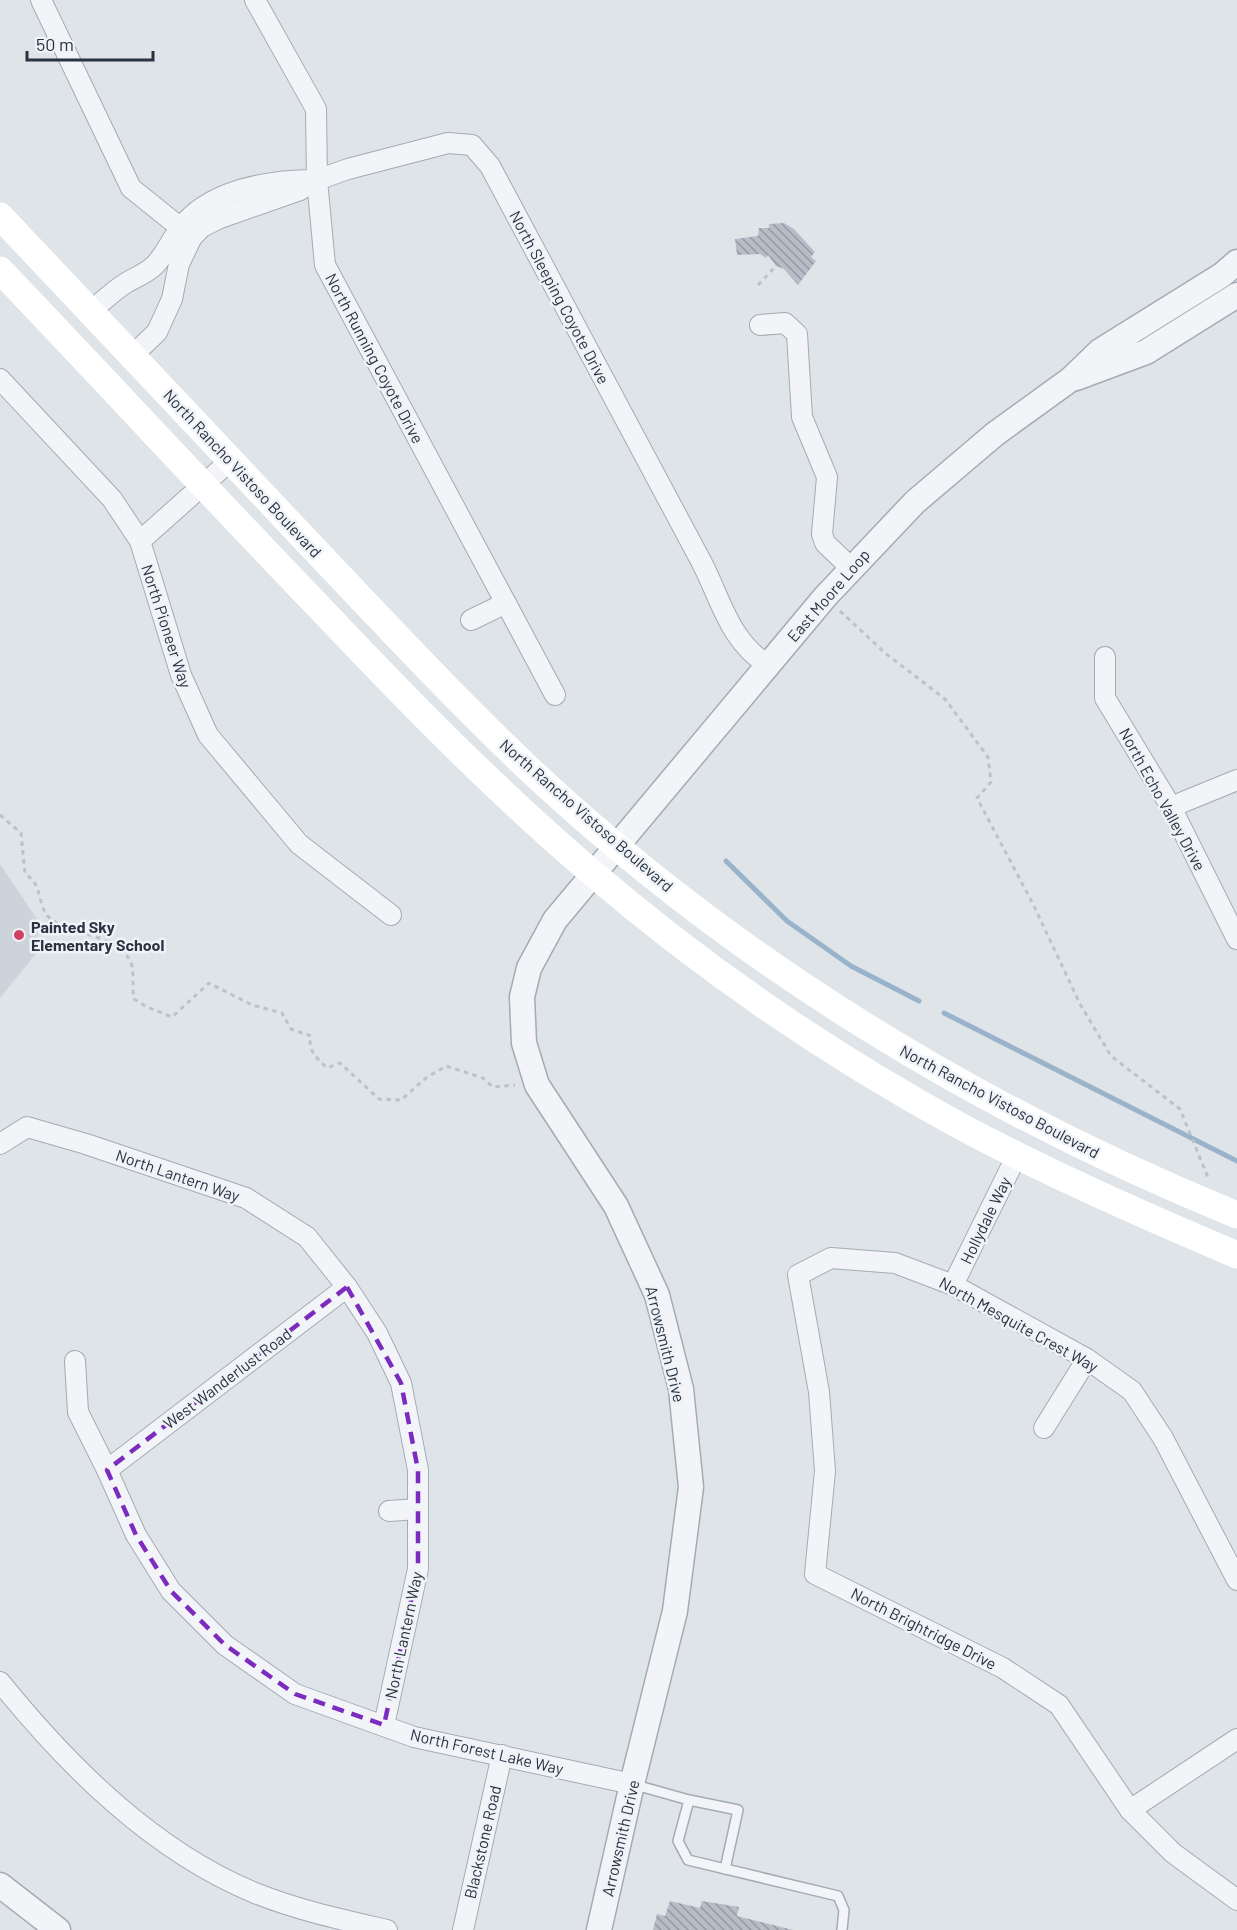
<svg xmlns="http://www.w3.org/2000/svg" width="1237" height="1930" font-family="Barlow,sans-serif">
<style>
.built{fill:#cdd3db}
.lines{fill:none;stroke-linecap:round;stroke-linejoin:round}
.stream{stroke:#99b4ca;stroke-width:5}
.building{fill:url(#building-back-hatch)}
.service-casing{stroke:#a4abb3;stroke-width:12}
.minor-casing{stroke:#a4abb3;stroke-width:22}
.tertiary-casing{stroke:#a4abb3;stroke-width:27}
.path{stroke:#bdc2c8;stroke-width:3;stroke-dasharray:4.5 4.5;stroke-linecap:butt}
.service{stroke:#f2f4f7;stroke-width:9}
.minor{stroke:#f2f4f7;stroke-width:20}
.tertiary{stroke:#f2f4f7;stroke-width:24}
.secondary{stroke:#fff;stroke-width:27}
.marked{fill:none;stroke:#7b2cbf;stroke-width:4.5;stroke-dasharray:12 8;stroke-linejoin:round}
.poi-dot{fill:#d2405f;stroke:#eff2f6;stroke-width:2}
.labels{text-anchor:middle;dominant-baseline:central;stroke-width:5;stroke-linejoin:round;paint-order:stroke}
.street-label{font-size:16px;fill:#283241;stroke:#eff2f6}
.poi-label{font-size:16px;font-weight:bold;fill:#283241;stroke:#eff2f6;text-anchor:start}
</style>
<defs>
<pattern id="building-back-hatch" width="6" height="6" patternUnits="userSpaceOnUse" patternTransform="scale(1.5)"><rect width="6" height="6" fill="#b6bdc6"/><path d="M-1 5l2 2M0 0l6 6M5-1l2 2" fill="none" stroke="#949aa2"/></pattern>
</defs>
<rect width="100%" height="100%" fill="#dfe4e9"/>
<!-- built -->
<polygon class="built" points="0,864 37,919 38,951 0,998"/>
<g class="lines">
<!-- stream -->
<g class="stream">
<polyline points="726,861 787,921 851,966 919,1001"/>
<polyline points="944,1013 1237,1161"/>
</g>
</g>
<!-- building -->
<g class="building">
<polygon points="784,223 794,229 815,252 811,257 816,261 798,285 784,269 776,266 768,255 766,258 760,254 737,255 735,239 758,236 759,228 769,228 769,224"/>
<polygon points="670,1901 700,1908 702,1901 739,1907 737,1916 793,1930 653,1930 657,1914 665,1916"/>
</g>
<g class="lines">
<!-- service casing -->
<g class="service-casing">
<g id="service">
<polyline points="632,1784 689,1800 678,1841 688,1860 838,1896 844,1910 842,1930"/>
<polyline points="689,1800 738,1810 725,1869"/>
</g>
</g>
<!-- minor casing -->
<g class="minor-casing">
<g id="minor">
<polyline points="41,0 131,188 192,237"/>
<polyline points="255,0 316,109 317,180 325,265 555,695"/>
<path d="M90,312C102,302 113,291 126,283C136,277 145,274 154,266C165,255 170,241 180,229C208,190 269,180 314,180"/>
<polyline points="760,325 785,323 797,334 802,417 827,477 822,534 825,543 851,568"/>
<path d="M132,356L157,332L172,299L179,264L192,237L202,227L220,218L300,190L317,180L348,169L448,143L472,145L490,166L702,563C721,600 730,642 768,665"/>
<polyline points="0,379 112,499 140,541 181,675 208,735 299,844 391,915"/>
<polyline points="140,541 231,460"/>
<polyline points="471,620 506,603"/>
<polyline points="1105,657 1105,698 1171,807 1237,939"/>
<polyline points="1171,807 1237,780"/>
<polyline points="0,1144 27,1127 86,1144 246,1198 307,1237 347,1287 377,1333 401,1383 418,1470 418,1569 384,1725"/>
<polyline points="953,1285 1017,1155"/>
<polyline points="75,1361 78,1412 107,1470 136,1535 171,1591 225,1645 295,1694 414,1737 632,1784"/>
<polyline points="1044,1428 1087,1359"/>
<polyline points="107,1470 347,1287"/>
<polyline points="389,1511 418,1509"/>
<polyline points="1237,1580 1163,1438 1132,1391 1087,1359 953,1285 895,1263 831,1258 798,1275 819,1392 825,1471 815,1574 1003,1668 1059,1705 1130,1810 1173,1853 1237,1900"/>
<path d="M0,1682C68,1766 153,1851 255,1893C297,1910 343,1920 387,1930"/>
<polyline points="1130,1810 1237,1739"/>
<polyline points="463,1930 502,1755"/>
</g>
</g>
<!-- tertiary casing -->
<g class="tertiary-casing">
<g id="tertiary">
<polyline points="1076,378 1146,352 1237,295"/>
<polyline points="0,1885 58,1930"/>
<polyline points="599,1930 632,1784 675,1611 691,1487 681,1389 657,1295 616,1206 537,1085 524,1043 522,997 529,968 555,920 825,597 915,502 995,434 1071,379 1100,351 1222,275 1237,262"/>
</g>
</g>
<!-- path -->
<g class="path">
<polyline points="758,285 776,266"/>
<polyline points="840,611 885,653 945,699 988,757 991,782 977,798 1033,904 1080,1004 1111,1056 1180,1109 1209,1180"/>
<path d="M0,815L21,833L25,874C42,884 37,899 46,914C62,936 123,932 132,966C134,976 132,988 134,999L147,1007L172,1017L209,983L252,1005L282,1013L291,1029L311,1036C307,1051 318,1059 327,1068L340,1063L379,1099L401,1100L426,1078L446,1066L483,1078L493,1087L515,1085"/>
</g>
<!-- service -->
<use href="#service" class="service"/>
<!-- minor -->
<use href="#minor" class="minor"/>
<!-- tertiary -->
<use href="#tertiary" class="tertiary"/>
<!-- secondary -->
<g class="secondary">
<path d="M0,216C100,322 200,427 299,533C375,613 450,694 530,770C734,961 979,1110 1237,1215"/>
<path d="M0,270C107,382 212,496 320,608C407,700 494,789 590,871C703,968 830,1055 960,1126C1050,1174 1143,1215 1237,1255"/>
</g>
</g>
<!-- marked area -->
<path class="marked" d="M347,1287L401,1383L418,1470V1569L384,1725L295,1694L225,1645L171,1591L136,1535L107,1470Z"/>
<!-- markers -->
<circle class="poi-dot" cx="19" cy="935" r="6"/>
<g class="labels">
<!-- street labels -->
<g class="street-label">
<text transform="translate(560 297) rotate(62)">North Sleeping Coyote Drive</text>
<text transform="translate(375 358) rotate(62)">North Running Coyote Drive</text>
<text transform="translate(243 473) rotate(47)">North Rancho Vistoso Boulevard</text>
<text transform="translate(828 595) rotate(-49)">East Moore Loop</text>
<text transform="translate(167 626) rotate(72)">North Pioneer Way</text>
<text transform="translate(1163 799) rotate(61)">North Echo Valley Drive</text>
<text transform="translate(587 815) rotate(41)">North Rancho Vistoso Boulevard</text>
<text transform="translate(1000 1101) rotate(28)">North Rancho Vistoso Boulevard</text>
<text transform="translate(178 1175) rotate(19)">North Lantern Way</text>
<text transform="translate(985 1220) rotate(-64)">Hollydale Way</text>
<text transform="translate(1019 1324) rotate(29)">North Mesquite Crest Way</text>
<text transform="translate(666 1344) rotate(76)">Arrowsmith Drive</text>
<text transform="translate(227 1378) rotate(-37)">West Wanderlust Road</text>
<text transform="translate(924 1628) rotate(27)">North Brightridge Drive</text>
<text transform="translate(403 1635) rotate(-78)">North Lantern Way</text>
<text transform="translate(487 1751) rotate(13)">North Forest Lake Way</text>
<text transform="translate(620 1838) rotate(-77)">Arrowsmith Drive</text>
<text transform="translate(482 1842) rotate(-77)">Blackstone Road</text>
</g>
<!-- poi labels -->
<g class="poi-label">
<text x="31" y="926">Painted Sky<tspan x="31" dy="18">Elementary School</tspan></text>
</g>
</g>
<!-- scale -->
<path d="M27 51v9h126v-9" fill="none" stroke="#283241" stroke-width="3"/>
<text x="36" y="51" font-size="18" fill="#283241" stroke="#eff2f6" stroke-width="4.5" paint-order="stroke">50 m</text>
</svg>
